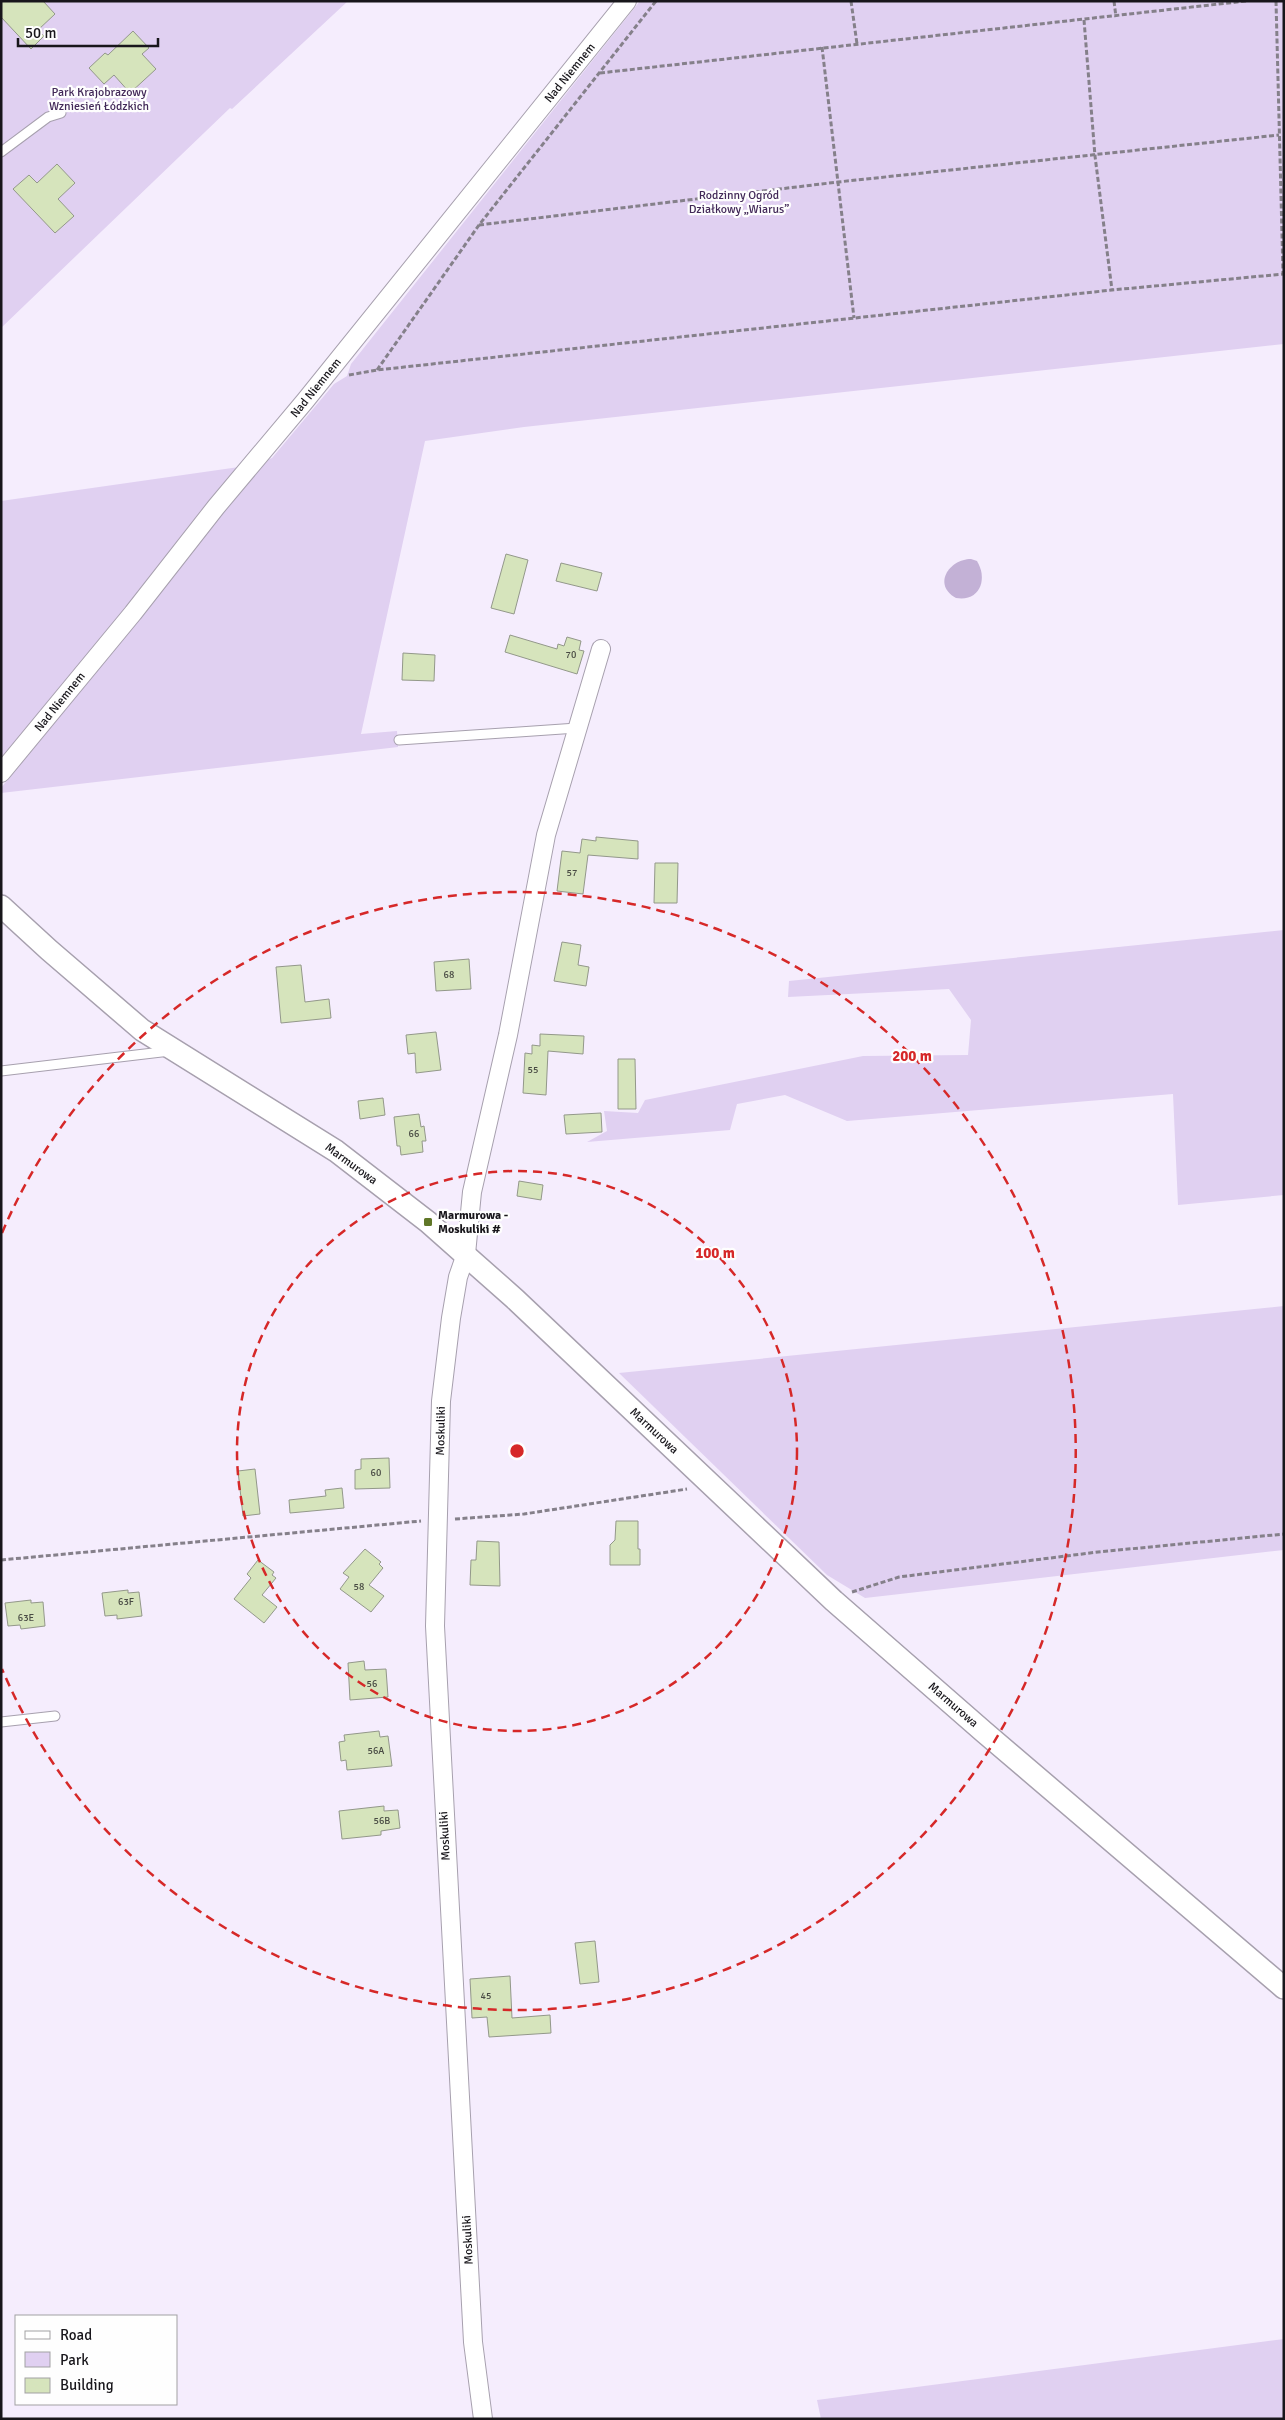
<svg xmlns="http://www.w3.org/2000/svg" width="1285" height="2420" font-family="Signika,sans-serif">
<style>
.green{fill:#e0d0f1}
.water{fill:#c3b1d6}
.building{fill:#d6e4bc;stroke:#93988a}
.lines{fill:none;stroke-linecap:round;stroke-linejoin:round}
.service-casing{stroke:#a7a0ae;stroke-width:11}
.minor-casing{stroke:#a7a0ae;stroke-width:20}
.tertiary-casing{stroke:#a7a0ae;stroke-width:24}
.path{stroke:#85808a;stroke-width:3;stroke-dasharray:5 2.5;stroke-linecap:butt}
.service{stroke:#fff;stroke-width:9}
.minor{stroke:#fff;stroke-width:18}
.tertiary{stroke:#fff;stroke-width:21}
.ring{fill:none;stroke:#d62828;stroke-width:2.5;stroke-dasharray:9 6}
.poi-dot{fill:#5f7627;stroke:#fefefe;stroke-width:2}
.labels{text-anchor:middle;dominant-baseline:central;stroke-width:4.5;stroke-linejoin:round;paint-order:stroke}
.number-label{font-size:10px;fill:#484a43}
.street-label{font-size:12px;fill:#18161b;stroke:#fefefe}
.park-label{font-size:12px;fill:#422958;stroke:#fefefe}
.poi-label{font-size:12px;font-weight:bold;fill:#18161b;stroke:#fefefe;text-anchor:start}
.centre{fill:#d62828;stroke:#fefefe;stroke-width:2.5}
.ring-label{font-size:15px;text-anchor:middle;font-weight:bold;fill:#d62828;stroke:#fefefe;stroke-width:4.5;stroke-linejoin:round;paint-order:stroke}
</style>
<rect width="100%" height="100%" fill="#f5edfd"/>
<!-- green -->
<g class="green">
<polygon points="1,1 348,1 232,109 230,108 1,328"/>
<polygon points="640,1 1284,1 1284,344 524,427 425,441 361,734 397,731 398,747 1,793 1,788 261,462 272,458 334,384 347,376 351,364"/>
<polygon points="239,467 1,763 1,501"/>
<polygon points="1284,930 1284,1195 1178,1205 1173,1094 847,1121 785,1095 737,1104 730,1130 587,1142 607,1131 604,1111 638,1113 645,1100 863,1056 968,1055 971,1020 949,989 788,997 789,981"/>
<polygon points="1284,1306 1284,1550 865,1598 827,1575 619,1373"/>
<polygon points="1284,2339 1284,2419 821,2419 817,2400"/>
</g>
<!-- water -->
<path class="water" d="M971,559L977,561C988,579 980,602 956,598C932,585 949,559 971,559Z"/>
<!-- building -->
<g class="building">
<polygon points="1,1 43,1 55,14 38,30 44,36 31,49 1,17"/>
<polygon points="133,31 149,48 142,54 156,69 130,93 114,75 104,84 89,68 105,53 108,55"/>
<polygon points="57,164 75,183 58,199 74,216 55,233 13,189 29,175 37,183"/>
<polygon points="506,554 528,560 514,614 491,608"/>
<polygon points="561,563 602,573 597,591 556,581"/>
<polygon points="510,635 557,649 558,644 564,646 567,637 581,641 579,650 584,651 577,674 505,652"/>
<polygon points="403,653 435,655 434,681 402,680"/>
<polygon points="596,837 638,841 638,859 588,855 583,894 557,891 562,851 580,853 582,839 596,841"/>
<polygon points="655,863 678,863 677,903 654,903"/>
<polygon points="562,942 581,945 578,965 589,967 586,986 554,981"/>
<polygon points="469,959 471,989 436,991 434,962"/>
<polygon points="301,965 305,1002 329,999 331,1018 281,1023 276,967"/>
<polygon points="436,1032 441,1070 416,1073 415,1053 408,1054 406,1035"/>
<polygon points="540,1034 584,1036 583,1054 548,1051 546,1095 523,1093 525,1053 532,1054 532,1045 540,1046"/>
<polygon points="618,1059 635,1059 636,1109 618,1109"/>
<polygon points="383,1098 385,1115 360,1119 358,1101"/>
<polygon points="601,1113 602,1132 566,1134 564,1115"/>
<polygon points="419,1114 421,1127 424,1126 426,1141 422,1141 423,1152 401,1155 400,1146 397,1146 394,1117"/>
<polygon points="519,1181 543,1185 541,1200 517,1196"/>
<polygon points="389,1458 390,1488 355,1489 355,1470 361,1469 361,1459"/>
<polygon points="255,1469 260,1514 243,1516 238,1471"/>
<polygon points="342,1488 344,1508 290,1513 289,1500 326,1496 325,1490"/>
<polygon points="616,1521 638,1521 638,1549 640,1549 640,1565 610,1565 610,1545 615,1540"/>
<polygon points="477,1541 499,1542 500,1586 470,1585 471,1560 476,1560"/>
<polygon points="365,1549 381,1562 379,1564 383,1568 369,1585 384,1596 371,1612 340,1589 349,1577 343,1573"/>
<polygon points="258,1560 274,1572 272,1575 276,1578 262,1595 277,1607 264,1623 234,1599 251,1578 247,1574"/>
<polygon points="128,1590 128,1593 139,1592 142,1616 117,1619 117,1615 105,1616 102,1593"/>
<polygon points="31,1600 31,1603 43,1602 45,1626 21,1629 20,1625 8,1626 5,1603"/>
<polygon points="364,1661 365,1670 386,1669 388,1697 350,1700 348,1663"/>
<polygon points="379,1731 380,1737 388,1736 392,1766 347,1770 346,1760 341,1761 339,1742 345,1741 344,1735"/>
<polygon points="384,1806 384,1811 398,1810 400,1828 381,1831 381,1835 342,1839 339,1811"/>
<polygon points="595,1941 599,1982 580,1984 575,1943"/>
<polygon points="510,1976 512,2018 550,2015 551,2033 489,2037 487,2017 472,2018 470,1979"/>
</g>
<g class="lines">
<!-- service casing -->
<g class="service-casing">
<g id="service">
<polyline points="1,152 48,117 61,113"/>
<polyline points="399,740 577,728"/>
<polyline points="1,1071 170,1051"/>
<polyline points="1,1722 55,1716"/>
</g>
</g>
<!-- minor casing -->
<g class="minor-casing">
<g id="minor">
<polyline points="1,773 133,613 216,507 305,401 627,1"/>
<polyline points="483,2419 473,2342 435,1626 441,1401 451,1318 458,1277 466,1254 472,1192 508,1035 546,835 601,649"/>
</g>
</g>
<!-- tertiary casing -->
<g class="tertiary-casing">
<polyline id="tertiary" points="1,906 49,950 142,1030 336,1151 428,1222 515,1299 834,1601 984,1732 1284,1988"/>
</g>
<!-- path -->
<g class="path">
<polyline points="851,1 857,44"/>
<polyline points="1114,1 1116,17"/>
<polyline points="1276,1 1283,274"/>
<polyline points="1084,20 1095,156 1112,290"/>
<polyline points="822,47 854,318"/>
<polyline points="600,73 1246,1"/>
<polyline points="479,225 838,182 1279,135"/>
<polyline points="377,370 479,225 656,1"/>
<polyline points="349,375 377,370 1112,290 1284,274"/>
<polyline points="455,1519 524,1514 687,1489"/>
<polyline points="1,1560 421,1521"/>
<polyline points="852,1592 899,1577 1098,1552 1284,1534"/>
</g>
<!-- service -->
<use href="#service" class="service"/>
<!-- minor -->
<use href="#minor" class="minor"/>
<!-- tertiary -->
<use href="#tertiary" class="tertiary"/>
</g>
<!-- distance rings -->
<g class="ring">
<circle cx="517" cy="1451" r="280"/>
<path d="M2 1233A559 559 0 1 1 2 1669"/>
</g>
<!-- markers -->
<rect class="poi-dot" x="423" y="1217" width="10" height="10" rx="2.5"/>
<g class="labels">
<!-- number labels -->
<g class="number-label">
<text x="571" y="655">70</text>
<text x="572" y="873">57</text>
<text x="449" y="975">68</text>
<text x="533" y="1070">55</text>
<text x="414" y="1134">66</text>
<text x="376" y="1473">60</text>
<text x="359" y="1587">58</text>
<text x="126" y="1602">63F</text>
<text x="26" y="1618">63E</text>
<text x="372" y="1684">56</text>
<text x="376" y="1751">56A</text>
<text x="382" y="1821">56B</text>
<text x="486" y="1996">45</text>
</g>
<!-- street labels -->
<g class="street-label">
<text transform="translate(570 73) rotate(-51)">Nad Niemnem</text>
<text transform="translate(316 388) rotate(-51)">Nad Niemnem</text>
<text transform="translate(60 702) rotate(-51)">Nad Niemnem</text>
<text transform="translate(351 1164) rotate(36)">Marmurowa</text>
<text transform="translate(441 1431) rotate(-89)">Moskuliki</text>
<text transform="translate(654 1431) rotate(43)">Marmurowa</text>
<text transform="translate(953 1705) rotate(41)">Marmurowa</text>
<text transform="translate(445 1836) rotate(-93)">Moskuliki</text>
<text transform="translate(468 2240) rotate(-93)">Moskuliki</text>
</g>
<!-- park labels -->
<g class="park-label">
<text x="99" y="92">Park Krajobrazowy<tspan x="99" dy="14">Wzniesień Łódzkich</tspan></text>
<text x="739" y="195">Rodzinny Ogród<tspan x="739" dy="14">Działkowy „Wiarus”</tspan></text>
</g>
<!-- poi labels -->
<g class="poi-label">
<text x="438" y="1215">Marmurowa -<tspan x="438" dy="14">Moskuliki #</tspan></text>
</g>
</g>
<circle cx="517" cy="1451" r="8" class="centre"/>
<g class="ring-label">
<text x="912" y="1061">200 m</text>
<text x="715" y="1258">100 m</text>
</g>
<!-- border -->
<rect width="1285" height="2420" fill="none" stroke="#18161b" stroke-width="5"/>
<!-- legend -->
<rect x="15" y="2315" width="162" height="90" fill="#fefefe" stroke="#a2a1a3"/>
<rect x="25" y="2331" width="25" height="8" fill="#ffffff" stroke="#a2a1a3"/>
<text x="60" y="2340" font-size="15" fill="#18161b">Road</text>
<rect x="25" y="2352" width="25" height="15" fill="#e0d0f1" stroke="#a2a1a3"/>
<text x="60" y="2365" font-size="15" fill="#18161b">Park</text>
<rect x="25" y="2378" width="25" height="15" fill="#d6e4bc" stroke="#a2a1a3"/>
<text x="60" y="2390" font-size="15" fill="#18161b">Building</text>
<!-- scale -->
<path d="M18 38v8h140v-8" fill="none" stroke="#18161b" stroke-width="2.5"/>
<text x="25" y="38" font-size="15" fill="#18161b" stroke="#fefefe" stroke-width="4" paint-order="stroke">50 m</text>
</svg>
